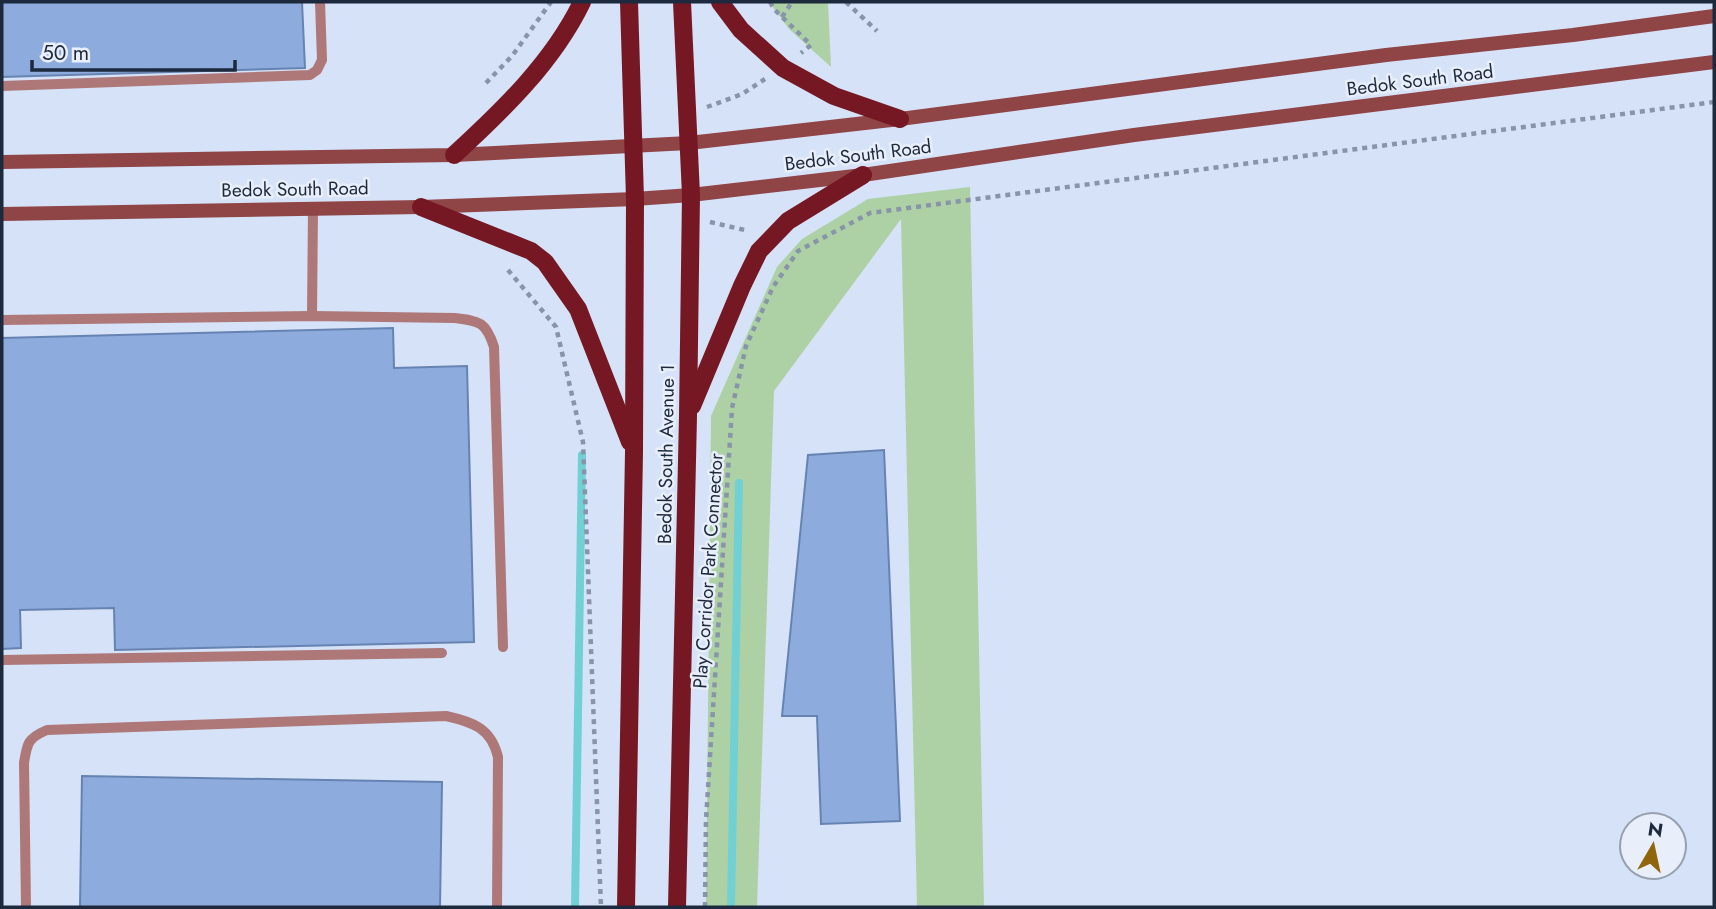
<svg xmlns="http://www.w3.org/2000/svg" width="1716" height="909" font-family="Jost,sans-serif">
<style>
.green{fill:#add1a5}
.lines{fill:none;stroke-linecap:round;stroke-linejoin:round}
.stream{stroke:#71d0d4;stroke-width:8}
.building{fill:#8dabdd;stroke:#6683b2;stroke-width:2}
.path{stroke:#8894a9;stroke-width:4.5;stroke-dasharray:5 5;stroke-linecap:butt}
.lane{stroke:#ae7878;stroke-width:10}
.secondary{stroke:#8f4446;stroke-width:14}
.primary{stroke:#761824;stroke-width:18}
.labels{text-anchor:middle;dominant-baseline:central;stroke-width:5;stroke-linejoin:round;paint-order:stroke}
.street-label{font-size:19px;fill:#1d293d;stroke:#e8effa}
</style>
<rect width="100%" height="100%" fill="#d5e2f7"/>
<!-- green -->
<g class="green">
<polygon points="769,2 828,2 831,67 789,29"/>
<polygon points="970,187 984,907 917,907 901,219 774,391 757,907 706,907 711,416 777,267 802,239 868,199"/>
</g>
<g class="lines">
<!-- stream -->
<g class="stream">
<polyline points="575,907 582,455"/>
<polyline points="731,907 739,483"/>
</g>
</g>
<!-- building -->
<g class="building">
<polygon points="2,2 302,2 305,68 2,77"/>
<polygon points="393,328 394,368 467,366 474,642 115,650 114,608 20,610 21,648 2,649 2,338"/>
<polygon points="884,450 900,821 821,824 817,716 782,716 808,455"/>
<polygon points="82,776 442,782 440,907 80,907"/>
</g>
<g class="lines">
<!-- path -->
<g class="path">
<polyline points="770,2 774,9 811,45 801,53"/>
<polyline points="846,2 877,31"/>
<polyline points="782,17 792,2"/>
<polyline points="486,83 512,56 551,2"/>
<polyline points="707,107 742,94 765,79"/>
<polyline points="710,222 749,231"/>
<polyline points="508,270 556,327 583,442 601,907"/>
<polyline points="705,907 706,820 732,408 746,346 773,287 798,251 870,213 1714,102"/>
</g>
<!-- lane -->
<g class="lane">
<polyline points="2,86 310,75 317,70 322,60 320,2"/>
<polyline points="312,316 313,208"/>
<path d="M2,320L312,316L455,318C480,321 486,322 494,347L503,647"/>
<polyline points="2,660 442,653"/>
<path d="M26,907L24,763C27,743 28,738 47,730L446,716C473,722 491,728 498,757L497,907"/>
</g>
<!-- secondary -->
<g class="secondary">
<polyline points="2,162 454,155 689,143 900,119 1386,55 1573,35 1714,16"/>
<polyline points="2,214 421,207 635,199 691,195 863,175 1134,135 1714,62"/>
</g>
<!-- primary -->
<g class="primary">
<polyline points="720,2 741,30 783,68 834,96 900,119"/>
<path d="M454,155C503,110 553,62 582,2"/>
<polyline points="421,207 531,251 545,262 578,309 630,442"/>
<polyline points="692,406 742,286 759,251 788,221 863,175"/>
<polyline points="626,907 634,452 635,199 629,2"/>
<polyline points="677,907 688,416 691,195 682,2"/>
</g>
</g>
<g class="labels">
<!-- street labels -->
<g class="street-label">
<text transform="translate(1420 80) rotate(-7)">Bedok South Road</text>
<text transform="translate(858 155) rotate(-7)">Bedok South Road</text>
<text transform="translate(295 189) rotate(-1)">Bedok South Road</text>
<text transform="translate(666 454) rotate(-89)">Bedok South Avenue 1</text>
<text transform="translate(708 571) rotate(-86)">Play Corridor Park Connector</text>
</g>
</g>
<!-- border -->
<rect width="1716" height="909" fill="none" stroke="#1d293d" stroke-width="7"/>
<!-- north arrow -->
<g transform="translate(1653 846) rotate(9)"><circle r="33" fill="#e8effa" stroke="#97a0ae" stroke-width="2"/>
<path d="M0-5L12 26L0 18L-12 26Z" fill="#8f660c"/>
<text y="-10" font-size="19" font-weight="bold" text-anchor="middle" fill="#1d293d">N</text>
</g>
<!-- scale -->
<path d="M32 60v10h203v-10" fill="none" stroke="#1d293d" stroke-width="3.5"/>
<text x="42" y="60" font-size="21" fill="#1d293d" stroke="#e8effa" stroke-width="5" paint-order="stroke">50 m</text>
</svg>
